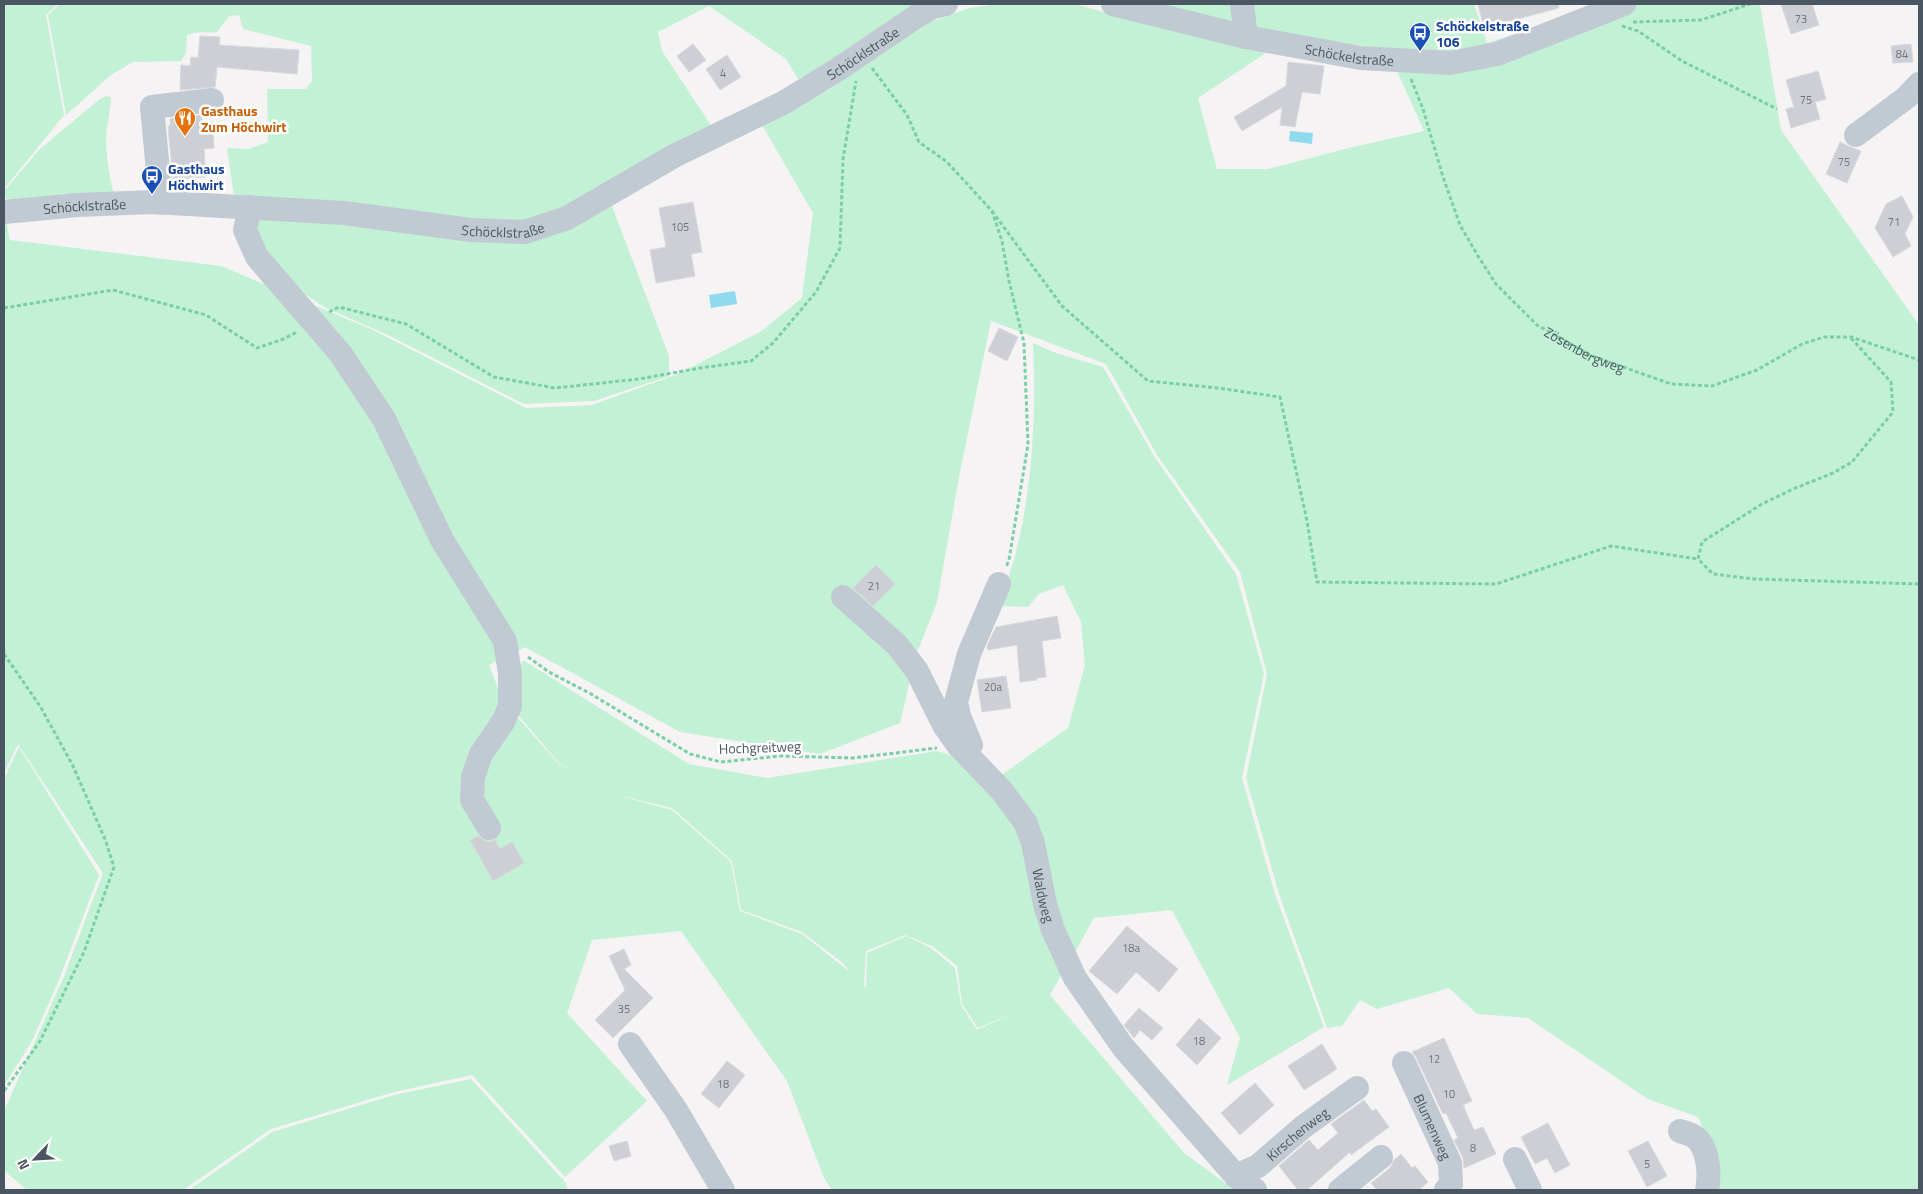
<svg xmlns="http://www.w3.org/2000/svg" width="1923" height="1194" font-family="'Titillium Web',sans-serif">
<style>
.green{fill:#c3f1d5;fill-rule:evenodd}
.water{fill:#90daee}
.building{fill:#cdcfd5;stroke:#d7d9de}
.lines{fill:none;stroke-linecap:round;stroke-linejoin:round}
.path{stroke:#7ad0a6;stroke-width:3;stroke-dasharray:4 2.5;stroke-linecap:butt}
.minor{stroke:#c1cad2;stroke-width:24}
.labels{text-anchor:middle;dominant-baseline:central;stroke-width:5;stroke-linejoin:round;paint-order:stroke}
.number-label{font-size:11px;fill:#6b747e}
.transit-label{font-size:14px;font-weight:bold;fill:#164399;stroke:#fff;text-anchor:start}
.street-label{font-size:14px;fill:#4a5661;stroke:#fff}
.food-label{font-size:14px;font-weight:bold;fill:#c56008;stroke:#fff;text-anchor:start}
</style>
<rect width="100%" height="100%" fill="#f5f3f3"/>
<!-- green -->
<g class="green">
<polygon points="4,4 58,4 46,15 64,115 4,189"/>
<path d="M60,4H920L885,27L869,34L852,45L831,62L798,79L786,59L709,6L658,32L662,51L712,127L574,203L516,223L234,196L227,148L248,149L268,142L267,89H306L312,81L311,46L243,29L239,15L229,16L217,32C206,33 197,31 187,35L186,53L181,61L133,62L111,75L66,115L48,15Z"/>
<path d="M998,4H1075L1121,17L1269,51L1198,98L1217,169H1268L1349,148L1424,131L1396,69L1402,51L1258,31L1247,4H1474L1487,43L1538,27L1593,4H1760L1781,130L1919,325V1190H1715L1717,1162L1698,1117L1648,1099L1528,1018L1477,1014L1449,988L1377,1009L1360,1000L1342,1026L1327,1028L1279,894L1246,778L1267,674L1240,572L1157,455L1106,364L991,321L959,477L937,602L916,655L900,723L820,754L680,732L525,647L489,665L503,701L558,763L597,787L559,763L514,710L513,685L523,660L689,764L767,778L937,751L957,757L1009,808L1064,970L1050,995L1184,1153L1235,1190H832L824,1178L787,1081L681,931L592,940L567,1013L647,1101L565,1177L472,1075L394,1092L271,1129L183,1190H27L4,1170V1111L64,976L103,873L18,744L4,773V209L10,240L221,266L373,330L526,408L592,405L678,374L760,332L802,298L813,213L762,125L830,89L922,25L969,8ZM613,794L672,808L732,861L741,910L802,932L843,963L850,972L802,934L740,911L731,862L672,810ZM905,935L932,946L957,966L962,1004L978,1028L1015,1012L977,1030L961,1005L955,968L931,948L906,936L867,953L866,988L864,986L866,951Z"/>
<polygon points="1132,4 1238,4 1238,23"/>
<path d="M107,96L111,97C111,110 107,123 106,136C106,156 109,175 114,195L8,204L4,191L40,149L100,99Z"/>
<polygon points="610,201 669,356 669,376 594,401 524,404 388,335 324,307 281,278 255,242 255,214 490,240"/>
<path d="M1033,343L1056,353L1103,367L1154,456L1236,574L1264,674L1242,778L1275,894L1324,1027L1227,1085L1240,1038L1172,910L1094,918L1070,961L997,778L1068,728L1085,665L1081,622L1063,585L1039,594L1028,607L998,606C1031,528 1037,428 1033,343Z"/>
<polygon points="19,747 99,875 59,980 32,1041 4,1086 4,779"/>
<polygon points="471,1079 566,1183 567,1190 189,1190 272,1132 394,1095"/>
</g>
<!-- water -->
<g class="water">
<polygon points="1290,131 1313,133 1312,144 1289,141"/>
<polygon points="735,291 737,304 711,308 709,295"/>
</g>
<!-- building -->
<g class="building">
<polygon points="1478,4 1558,4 1559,8 1484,28"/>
<polygon points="1781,4 1812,4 1819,25 1791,34"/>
<polygon points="200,36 220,37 219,45 299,50 297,74 217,67 215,87 180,90 181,65 190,66 191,57 198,58"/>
<polygon points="693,44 706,60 689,72 677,56"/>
<polygon points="1911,44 1913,62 1893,63 1891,46"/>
<polygon points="727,55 741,77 720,90 706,69"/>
<polygon points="1288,62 1324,66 1320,94 1302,92 1295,127 1280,125 1282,107 1242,131 1234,117 1286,86"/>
<polygon points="1818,71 1826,99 1815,102 1820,119 1791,128 1786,109 1794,107 1786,80"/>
<polygon points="202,115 202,123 212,122 214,148 204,149 206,177 173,179 168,126 170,126 170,119"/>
<polygon points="1840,142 1850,147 1861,151 1847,183 1826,174"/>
<polygon points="1902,196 1913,217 1905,234 1911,246 1893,257 1875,228 1886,204"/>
<polygon points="693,202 702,252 691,254 695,276 656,283 650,250 666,247 659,208"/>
<polygon points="999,328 1018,337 1007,361 988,351"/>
<polygon points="876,565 895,584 873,606 853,588"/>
<polygon points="1057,616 1061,638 1042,641 1046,677 1037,678 1037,680 1020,682 1017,645 988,650 987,646 996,627"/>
<polygon points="1006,676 1011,708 982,712 977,680"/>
<polygon points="478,836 483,840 489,842 495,840 500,849 512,842 524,863 493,881 470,840"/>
<polygon points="1127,926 1178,969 1159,992 1136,972 1117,994 1089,971"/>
<polygon points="624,949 631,965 624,969 653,998 613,1038 595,1020 625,990 609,956"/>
<polygon points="1139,1008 1163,1028 1152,1040 1140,1030 1134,1038 1124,1025"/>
<polygon points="1199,1018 1221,1038 1197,1065 1176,1045"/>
<polygon points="1444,1038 1472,1101 1463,1105 1474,1130 1483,1127 1496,1154 1464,1168 1463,1158 1454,1140 1458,1138 1446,1113 1443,1114 1416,1057 1412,1052"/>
<polygon points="1322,1044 1337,1069 1304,1090 1288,1066"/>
<polygon points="727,1061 745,1075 719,1108 701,1094"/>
<polygon points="1255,1083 1274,1105 1240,1135 1221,1113"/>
<polygon points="1364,1100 1372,1111 1376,1109 1389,1127 1351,1155 1350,1152 1307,1190 1298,1190 1279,1166 1309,1140 1318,1150 1338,1133 1331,1124"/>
<polygon points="1548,1123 1570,1165 1555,1173 1547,1158 1535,1164 1521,1137"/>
<polygon points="627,1141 631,1156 614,1161 609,1146"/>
<polygon points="1648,1141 1667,1176 1647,1187 1628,1151"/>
<polygon points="1401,1154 1412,1168 1415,1166 1428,1182 1419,1190 1377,1190 1371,1183 1390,1168 1394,1160"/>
</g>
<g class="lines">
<!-- path -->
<g class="path">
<polyline points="1633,22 1701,20 1750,4"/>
<polyline points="1622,26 1638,31 1682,61 1777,109"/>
<polyline points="872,68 907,115 919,142 947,162 992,211 1002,241 1009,281 1024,343 1028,444 1009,560 1006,567"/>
<path id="s1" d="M1411,79L1423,109L1443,177L1460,225L1478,256L1496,284L1537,325L1592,356L1671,384L1712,386L1757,370L1802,344L1824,337H1851L1919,360"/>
<polyline points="992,211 1062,306 1148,381 1218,388 1280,397 1307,521 1317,582 1496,584 1611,546 1698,559"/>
<polyline points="4,308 113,290 206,315 257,348 281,340 297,332"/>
<polyline points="329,312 339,307 406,324 494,377 555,388 639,379 700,368 751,361 773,343 816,292 840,248 843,159 856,81"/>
<polyline points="1851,338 1891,382 1893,412 1852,462 1833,473 1793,489 1762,504 1702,542 1698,559 1713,574 1754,579 1919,584"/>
<polyline points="4,654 40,706 72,764 105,839 114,867 84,952 40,1041 4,1091"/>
<polyline points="528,657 549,672 591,694 690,754 721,762 780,756 853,758 937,748"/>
</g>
<!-- minor -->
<g class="minor">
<path id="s2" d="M1113,4L1246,37L1361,58L1450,63L1497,54L1624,4"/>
<polyline points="1242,4 1246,37"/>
<polyline points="1856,135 1907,97 1919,84"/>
<polyline points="161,203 152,107 212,100"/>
<polyline points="250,207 245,230 257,257 340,353 384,419 442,540 505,641 510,674 510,706 503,722 481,754 473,777 472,800 489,828"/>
<path id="s3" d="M4,212L78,205L154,202L344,213L471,230L525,232L567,218L674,156L783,103L837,70L917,16L933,7L946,4"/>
<path id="s4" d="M843,597L897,645L917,671L944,725L958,745L1002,791L1025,822L1033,843L1045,904L1053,930L1075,978L1123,1047L1236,1176L1255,1190"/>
<polyline points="971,745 959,716 956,702 969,654 999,584"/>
<polyline points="630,1044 676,1110 723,1190"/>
<path id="s5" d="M1404,1063L1450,1163L1451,1185L1446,1190"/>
<path d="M1680,1131C1685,1133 1691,1134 1695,1137C1709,1148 1710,1175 1707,1190"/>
<polyline points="1515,1159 1530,1190"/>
<path id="s6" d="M1236,1176L1258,1166L1303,1127L1357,1088"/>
<polyline points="1340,1190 1381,1157"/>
</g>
</g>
<!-- icons -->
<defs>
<g id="bus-pin" transform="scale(1.125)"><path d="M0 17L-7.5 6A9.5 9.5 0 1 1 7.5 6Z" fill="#1a4fb4" stroke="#fff"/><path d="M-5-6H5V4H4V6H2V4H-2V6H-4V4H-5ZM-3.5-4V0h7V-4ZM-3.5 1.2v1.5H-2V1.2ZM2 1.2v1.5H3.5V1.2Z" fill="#fff"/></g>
<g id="restaurant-pin" transform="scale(1.125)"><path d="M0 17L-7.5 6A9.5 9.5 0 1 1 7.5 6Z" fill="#e8710a" stroke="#fff"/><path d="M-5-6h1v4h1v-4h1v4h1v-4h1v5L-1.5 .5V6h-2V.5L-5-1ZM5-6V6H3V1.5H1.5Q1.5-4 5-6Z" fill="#fff"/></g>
</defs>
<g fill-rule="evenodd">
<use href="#bus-pin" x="1420" y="33"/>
<use href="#restaurant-pin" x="185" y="118"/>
<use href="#bus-pin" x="152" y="176"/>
</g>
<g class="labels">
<!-- number labels -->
<g class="number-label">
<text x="1801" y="19">73</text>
<text x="1902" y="54">84</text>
<text x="723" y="73">4</text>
<text x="1806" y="100">75</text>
<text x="1844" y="162">75</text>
<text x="1894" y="222">71</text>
<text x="680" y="227">105</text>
<text x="874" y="586">21</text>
<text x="993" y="687">20a</text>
<text x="1131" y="948">18a</text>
<text x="624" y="1009">35</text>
<text x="1199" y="1041">18</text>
<text x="1434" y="1059">12</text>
<text x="723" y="1084">18</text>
<text x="1449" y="1094">10</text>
<text x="1473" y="1148">8</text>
<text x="1647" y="1164">5</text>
</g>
<!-- transit labels -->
<g class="transit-label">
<text x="1436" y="25">Schöckelstraße<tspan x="1436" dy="16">106</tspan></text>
<text x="168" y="168">Gasthaus<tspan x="168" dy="16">Höchwirt</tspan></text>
</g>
<!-- street labels -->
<g class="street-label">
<text stroke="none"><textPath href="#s3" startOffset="906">Schöcklstraße</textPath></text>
<text stroke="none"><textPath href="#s2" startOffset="242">Schöckelstraße</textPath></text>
<text stroke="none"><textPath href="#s3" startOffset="81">Schöcklstraße</textPath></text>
<text stroke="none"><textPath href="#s3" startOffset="501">Schöcklstraße</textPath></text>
<text stroke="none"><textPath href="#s1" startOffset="335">Zösenbergweg</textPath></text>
<text transform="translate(760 747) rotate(-2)">Hochgreitweg</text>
<text stroke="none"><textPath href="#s4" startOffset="368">Waldweg</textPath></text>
<text stroke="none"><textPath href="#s5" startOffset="70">Blumenweg</textPath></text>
<text stroke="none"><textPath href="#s6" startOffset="75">Kirschenweg</textPath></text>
</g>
<!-- food labels -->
<g class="food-label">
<text x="201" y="110">Gasthaus<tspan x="201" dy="16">Zum Höchwirt</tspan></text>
</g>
</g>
<!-- border -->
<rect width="1923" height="1194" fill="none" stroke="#4a5661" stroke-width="10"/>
<!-- north arrow -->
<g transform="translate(35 1159) rotate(245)" stroke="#ffffff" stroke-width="4" paint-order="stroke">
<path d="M0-4L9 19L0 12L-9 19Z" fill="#4a5661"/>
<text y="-8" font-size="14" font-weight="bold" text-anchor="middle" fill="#4a5661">N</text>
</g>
</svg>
